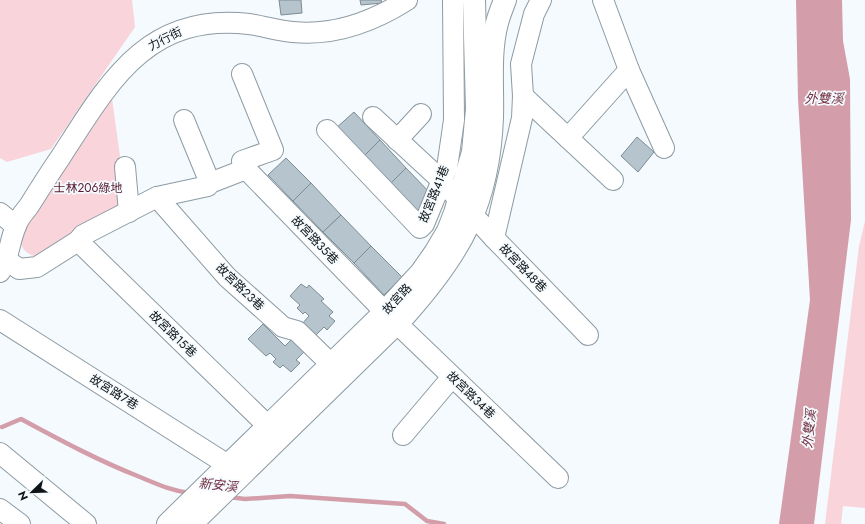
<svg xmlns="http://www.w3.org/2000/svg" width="865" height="524" font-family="Jost,'Noto Sans TC',sans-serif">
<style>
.green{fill:#f9d4db}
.water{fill:#d39ea9}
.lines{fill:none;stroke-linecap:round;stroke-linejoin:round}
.stream{stroke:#d39ea9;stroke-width:4.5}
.building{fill:#b6c4cd;stroke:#7d8b93}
.minor-casing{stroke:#8d9ba3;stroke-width:22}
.major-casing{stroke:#8d9ba3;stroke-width:24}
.minor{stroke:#fff;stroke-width:20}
.major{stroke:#fff;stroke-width:22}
.labels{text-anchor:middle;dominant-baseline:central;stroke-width:3.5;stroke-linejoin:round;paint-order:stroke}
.street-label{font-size:12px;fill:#0f1417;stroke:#f4fafd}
.park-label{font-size:12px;fill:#57182b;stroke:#f4fafd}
.water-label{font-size:13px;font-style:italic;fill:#753344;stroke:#f4fafd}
</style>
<rect width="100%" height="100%" fill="#f4fafd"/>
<!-- green -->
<g class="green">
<polygon points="0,0 132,0 135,27 51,149 7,162 0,158"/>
<path d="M111,91L127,207L41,258C22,254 18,246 22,227Z"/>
<polygon points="865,221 865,508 843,506 841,524 825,524 859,246"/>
</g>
<!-- water -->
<polygon class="water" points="796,0 842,0 843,41 850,79 851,220 814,524 779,524 810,300 798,99"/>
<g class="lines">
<!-- stream -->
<g class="stream">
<path d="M2,427L21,419C60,440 99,461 140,477C157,484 172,491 190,493"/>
<polyline points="229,497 245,499 290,496 405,504 427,521 444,524"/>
</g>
</g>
<!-- building -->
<g class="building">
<polygon points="279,0 301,0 302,13 281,15"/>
<polygon points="360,0 381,0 382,3 361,5"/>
<polygon points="354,112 380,140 362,158 335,129"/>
<polygon points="637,137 654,152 638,172 621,156"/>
<polygon points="380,140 406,168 388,186 362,158"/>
<polygon points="286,158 311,183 293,201 268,175"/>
<polygon points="406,168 433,196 414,214 388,186"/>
<polygon points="311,183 341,215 323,232 293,201"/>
<polygon points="341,215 371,246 354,263 323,232"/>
<polygon points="371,246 402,277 384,295 354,263"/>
<polygon points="301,284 307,288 309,285 324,299 321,301 333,312 329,316 335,321 327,330 324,327 315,336 302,324 309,316 305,312 303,314 297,308 300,305 290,296"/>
<polygon points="263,324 285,346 293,338 306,350 296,360 300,363 291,372 283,365 280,368 273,362 276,359 270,353 266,356 248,339"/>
</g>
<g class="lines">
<!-- minor casing -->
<g class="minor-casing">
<g id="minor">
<polyline points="603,0 629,70 664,148"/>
<polyline points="242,74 273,150 242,161 246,169 385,312 558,478"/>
<polyline points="523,96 613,180"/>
<polyline points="373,117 441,180 494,238 588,335"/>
<polyline points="184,120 210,183"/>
<polyline points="327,130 420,228 424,224 447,168 454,120 453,0"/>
<polyline points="568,138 629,70"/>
<polyline points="397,140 421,114"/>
<polyline points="125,167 129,212"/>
<polyline points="157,197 227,277 283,327 297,331 332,365"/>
<polyline points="0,213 16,226"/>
<polyline points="494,238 522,118 523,96 521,64 534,14 541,0"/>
<polyline points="78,241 268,426"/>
<polyline points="7,260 19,269 37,267 78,241 83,235 157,197 208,186 210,183 246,169"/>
<path d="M0,272C10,256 9,242 16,226C18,219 24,212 29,206C39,190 49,174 60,158C108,84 146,12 249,24C264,26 278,31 293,32C334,36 374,21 407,0"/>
<polyline points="0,320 228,465"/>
<polyline points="403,435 452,377"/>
<polyline points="0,453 86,524"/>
<polyline points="0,509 20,524"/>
</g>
</g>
<!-- major casing -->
<g class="major-casing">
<g id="major">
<polyline points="168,524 385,312 421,273 435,253 448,231 455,213 473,152 477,109 474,0"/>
<path d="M191,524L405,315C461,252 489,203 492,117C493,87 489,53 497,23C499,15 502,8 505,0"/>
</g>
</g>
<!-- minor -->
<use href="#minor" class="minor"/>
<!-- major -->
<use href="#major" class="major"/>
</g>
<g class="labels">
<!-- street labels -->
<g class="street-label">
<text transform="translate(165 39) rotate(-27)">力行街</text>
<text transform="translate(434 194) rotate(-68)">故宮路41巷</text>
<text transform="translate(315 240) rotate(46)">故宮路35巷</text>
<text transform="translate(523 268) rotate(46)">故宮路48巷</text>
<text transform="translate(240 287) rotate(44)">故宮路23巷</text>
<text transform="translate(397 299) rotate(-47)">故宮路</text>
<text transform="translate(173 334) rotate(44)">故宮路15巷</text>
<text transform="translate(114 392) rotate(32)">故宮路7巷</text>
<text transform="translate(471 395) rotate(44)">故宮路34巷</text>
</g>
<!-- park labels -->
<g class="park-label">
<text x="88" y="188">士林206綠地</text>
</g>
<!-- water labels -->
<g class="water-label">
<text x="824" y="98">外雙溪</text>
<text transform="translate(809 429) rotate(-84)">外雙溪</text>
<text transform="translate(218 485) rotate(6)">新安溪</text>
</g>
</g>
<!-- north arrow -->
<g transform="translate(32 492) rotate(247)" stroke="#f4fafd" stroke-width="3" paint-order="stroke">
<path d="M0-3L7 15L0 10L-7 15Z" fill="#0f1417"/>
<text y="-6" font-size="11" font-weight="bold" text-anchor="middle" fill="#0f1417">N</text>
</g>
</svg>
